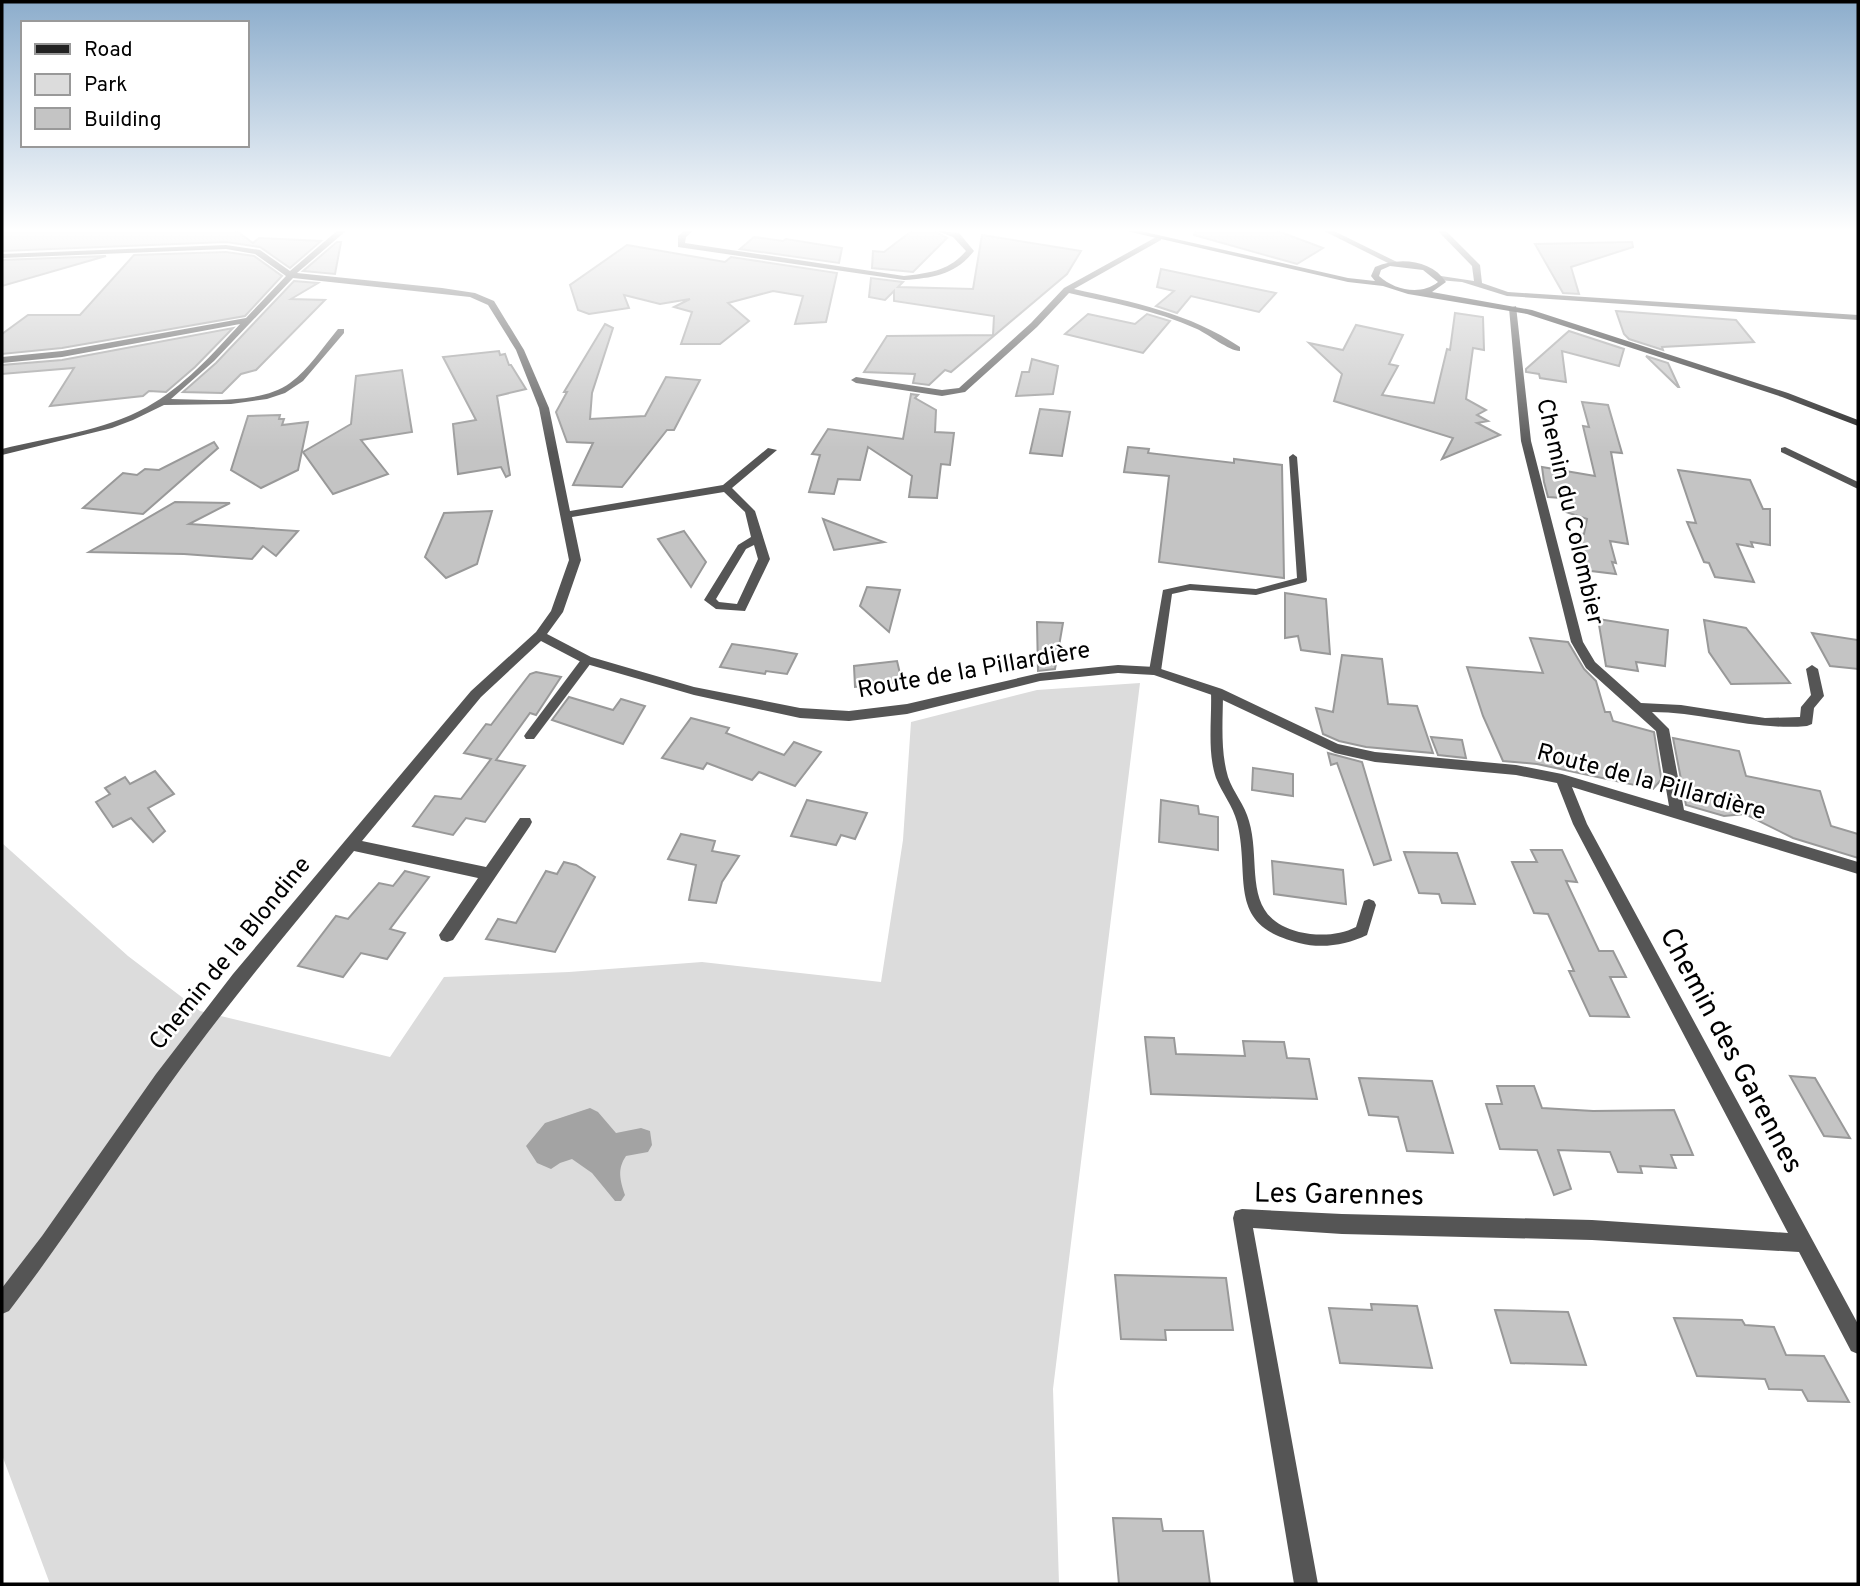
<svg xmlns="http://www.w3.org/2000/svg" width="1860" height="1586" font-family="Overpass,sans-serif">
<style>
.green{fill:#dcdcdc}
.water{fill:#a3a3a3}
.building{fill:#c4c4c4;stroke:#999;stroke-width:2}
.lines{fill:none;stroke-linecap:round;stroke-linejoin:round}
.service{fill:#555;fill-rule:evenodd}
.minor{fill:#555;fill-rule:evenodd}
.secondary{fill:#222;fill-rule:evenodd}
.labels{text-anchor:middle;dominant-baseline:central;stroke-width:5;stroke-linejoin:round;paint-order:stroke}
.street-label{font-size:24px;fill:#000;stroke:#fff}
.near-street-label{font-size:28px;fill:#000;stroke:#fff}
</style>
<rect width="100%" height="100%" fill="#fff"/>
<!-- green -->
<polygon class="green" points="1140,683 1053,1389 1059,1584 50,1584 2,1455 2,843 128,956 200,1011 390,1057 444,977 569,972 702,962 881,982 903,840 911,722 1037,690"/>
<!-- water -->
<path class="water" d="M590,1108L598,1112L616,1133L641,1128L650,1131L652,1145L648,1152L626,1156C617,1169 620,1180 625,1195L621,1201H615L592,1173L572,1159L560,1163L551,1169L537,1163L526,1146L545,1123Z"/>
<!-- building -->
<g class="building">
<polygon points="2,230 235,230 253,243 259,238 321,241 290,268 260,247 226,242 2,251"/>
<polygon points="913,230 933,230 947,238 913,272 872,268 873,251 884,252"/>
<polygon points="1195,230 1275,230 1323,248 1297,264 1194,235"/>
<polygon points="982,235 1081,251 1067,274 951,372 945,370 929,385 913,383 915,374 864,372 887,336 993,335 994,316 894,301 894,291 885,300 869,297 871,278 903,282 898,287 973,289"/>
<polygon points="754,237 783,241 786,239 842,248 839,263 740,249"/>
<polygon points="337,242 341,242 335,274 303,271"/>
<polygon points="1632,242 1633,247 1571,267 1579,294 1563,293 1535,244"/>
<polygon points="627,245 725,262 731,257 837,273 826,322 795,324 803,296 773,291 728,303 749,321 720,344 681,344 692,312 674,307 690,299 660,304 624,295 629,308 589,314 578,310 570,285"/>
<polygon points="226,252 254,256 282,276 245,316 62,348 2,354 2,334 28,315 80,315 134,255"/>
<polygon points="106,256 2,286 2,260"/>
<polygon points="1161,269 1276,293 1259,312 1191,296 1177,313 1156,306 1174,291 1157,287"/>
<polygon points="294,281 318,283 291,299 325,300 256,370 241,374 222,393 183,392 216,363"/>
<polygon points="1616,311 1736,320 1754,342 1662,347 1663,350 1629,339 1624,334"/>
<polygon points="1455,313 1483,317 1484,350 1473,348 1466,399 1486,410 1477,415 1488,421 1477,423 1500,435 1442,459 1453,438 1334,401 1342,374 1309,343 1343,350 1356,325 1403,335 1389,364 1398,366 1382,395 1434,403 1447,349 1450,350"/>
<polygon points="1088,314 1135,324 1147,314 1170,321 1143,353 1065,334"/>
<polygon points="605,324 613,328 592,393 590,419 645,416 666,377 700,380 674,430 667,430 622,487 573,485 593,443 567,442 556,412 567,392 564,392"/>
<polygon points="233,328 195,367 166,392 149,391 143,396 50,406 74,368 2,374 2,365 62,360"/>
<polygon points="1569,331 1624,349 1619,366 1562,351 1566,382 1540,378 1539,374 1526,372 1526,369"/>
<polygon points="499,351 500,355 505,354 509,365 511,365 526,389 497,396 510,475 506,477 501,467 458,474 453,424 476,420 443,357"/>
<polygon points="1646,356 1668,363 1679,387 1678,387"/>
<polygon points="1032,359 1058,366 1053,394 1016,396 1022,372 1029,372"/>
<polygon points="402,370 412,432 361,440 388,474 333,494 303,452 351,424 356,376"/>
<polygon points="911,394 918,395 915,398 936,410 935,432 954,433 950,465 941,464 937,498 909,497 912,476 868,447 860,480 838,479 834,494 809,492 820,455 812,454 828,429 903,439"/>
<polygon points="1582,402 1608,405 1622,453 1611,452 1628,544 1610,541 1616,563 1612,562 1616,574 1591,571 1585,566 1576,533 1584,534 1587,519 1566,512 1562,498 1548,497 1544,482 1542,467 1595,476 1583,426 1589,427"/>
<polygon points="1040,409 1070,412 1062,456 1030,453"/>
<polygon points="280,415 279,419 284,419 282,425 308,422 298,470 261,488 231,470 248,416"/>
<polygon points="214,442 218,448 143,514 83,508 123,473 137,475 145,469 159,470"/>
<polygon points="1128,447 1149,449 1148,453 1234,463 1234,459 1282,465 1284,578 1159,562 1169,476 1124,472"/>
<polygon points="1678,470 1750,480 1763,509 1770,509 1770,545 1751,542 1753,547 1737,544 1754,582 1715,577 1709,563 1704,562 1687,522 1696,523"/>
<polygon points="175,502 230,503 189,524 298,531 276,556 263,546 252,559 184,554 89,552"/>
<polygon points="492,511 477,564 446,578 425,557 444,513"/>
<polygon points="823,519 884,542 834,550"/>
<polygon points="684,531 706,562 691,587 658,539"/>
<polygon points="867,587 900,590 889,632 860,606"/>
<polygon points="1285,593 1326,599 1330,654 1301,650 1298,636 1285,638"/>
<polygon points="1598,619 1668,630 1665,666 1636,662 1638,671 1606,666"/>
<polygon points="1704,620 1746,628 1790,683 1731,684 1709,652"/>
<polygon points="1037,622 1063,623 1055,669 1038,671"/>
<polygon points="1812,633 1858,640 1858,669 1830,666"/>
<polygon points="1530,638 1568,642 1584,669 1596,681 1605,712 1610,712 1613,721 1654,732 1662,783 1660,781 1653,789 1537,764 1503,761 1483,716 1467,667 1543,673"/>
<polygon points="732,644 774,650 797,654 787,674 766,671 765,674 720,667"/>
<polygon points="1342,655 1382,659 1388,704 1417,706 1433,753 1366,747 1339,741 1323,734 1316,708 1333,712"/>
<polygon points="897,661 902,682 855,687 854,666"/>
<polygon points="536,672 561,677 536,715 530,713 496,760 525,766 485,822 466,818 453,835 413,826 435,796 461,799 491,759 464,753 486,724 491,725 530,674"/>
<polygon points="569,697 613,710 621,699 645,706 623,744 552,720"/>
<polygon points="691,718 729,728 726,733 784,755 794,742 821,752 795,786 759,772 752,780 707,763 703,769 662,758"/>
<polygon points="1431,737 1462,740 1466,758 1438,755"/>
<polygon points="1673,738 1739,751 1746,776 1820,791 1831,826 1858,834 1858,858 1793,838 1745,814 1724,816 1686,805"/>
<polygon points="1328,753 1362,762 1391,860 1374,865 1337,763 1331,765"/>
<polygon points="1253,768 1293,774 1293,796 1252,790"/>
<polygon points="155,771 174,794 148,808 165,831 153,842 131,818 113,827 96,802 110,794 105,788 125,777 130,784"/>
<polygon points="807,800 867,813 855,839 841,835 836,845 791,836"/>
<polygon points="1161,800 1198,806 1199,814 1218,817 1218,850 1159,842"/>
<polygon points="681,834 715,841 712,851 739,856 722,882 716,903 689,900 696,865 668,859"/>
<polygon points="1531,850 1562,850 1577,882 1566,881 1599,951 1613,951 1626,977 1610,977 1629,1017 1590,1016 1569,971 1574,971 1548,914 1534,913 1512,862 1537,862"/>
<polygon points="1404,852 1457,853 1475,904 1442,903 1439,894 1419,893"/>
<polygon points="1272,861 1343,870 1346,904 1274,894"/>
<polygon points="564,862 576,865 595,877 555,952 486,939 498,919 516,923 546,871 557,874"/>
<polygon points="405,871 429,877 390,929 405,933 387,959 361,953 343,977 298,966 336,916 348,919 379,883 393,886"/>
<polygon points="1145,1037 1174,1038 1176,1054 1245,1056 1243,1041 1284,1042 1287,1058 1309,1059 1317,1099 1151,1094"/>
<polygon points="1790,1076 1815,1078 1850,1138 1824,1136"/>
<polygon points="1359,1078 1432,1081 1453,1153 1407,1151 1398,1117 1369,1115"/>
<polygon points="1497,1086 1534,1086 1542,1108 1593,1111 1674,1110 1693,1155 1671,1155 1676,1168 1640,1166 1642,1173 1618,1172 1610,1152 1558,1150 1571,1189 1554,1195 1537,1150 1500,1149 1486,1104 1502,1104"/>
<polygon points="1115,1275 1226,1278 1233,1330 1165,1330 1166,1340 1121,1339"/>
<polygon points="1371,1304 1417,1306 1432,1368 1340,1363 1329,1308 1372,1310"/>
<polygon points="1495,1310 1568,1312 1586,1365 1511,1363"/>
<polygon points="1674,1318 1742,1320 1745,1325 1774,1327 1786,1355 1824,1356 1849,1402 1808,1401 1802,1390 1769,1389 1765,1379 1697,1376"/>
<polygon points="1113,1518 1161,1519 1163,1531 1203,1531 1210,1584 1119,1584"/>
</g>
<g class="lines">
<!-- service -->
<g class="service">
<polygon points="1293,454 1297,457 1307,580 1306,582 1256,595 1190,590 1172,594 1161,671 1155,675 1151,674 1149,671 1163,590 1190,584 1256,589 1297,578 1289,457"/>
<polygon points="587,656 592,660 591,663 534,739 526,739 524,736 526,733 583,657"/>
<path d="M1217,688L1223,692C1223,720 1220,750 1228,777C1233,792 1245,805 1249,821C1262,865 1240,917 1299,932C1317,936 1339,936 1356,927L1364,901L1369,899L1374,901L1376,905L1367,935C1346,945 1322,949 1299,943C1225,925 1251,878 1237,822C1233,806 1222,793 1216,778C1207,751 1212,720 1211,692Z"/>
</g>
<!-- minor -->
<g class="minor">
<path d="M338,230H347L297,273L442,288L475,293L494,301L524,350L549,408L570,511L723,485L768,448L777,450L732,488L755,511L770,559L745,611L716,609L704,600L738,545L751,537L745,512L724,492L572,517L581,560L563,612L547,634L591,657L694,687L800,708L849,711L907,704L1040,673L1118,665L1155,667L1222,689L1338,744L1375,752L1516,765L1562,774L1669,806L1656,731L1586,668L1571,642L1521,441L1509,308L1516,306L1531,441L1583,642L1595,662L1641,703L1681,705L1765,718L1800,717L1801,707L1811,695L1806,669L1812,665L1818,669L1824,696L1814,708L1812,724L1807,726C1754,731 1704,712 1652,712L1669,729L1684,810L1858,862V874L1572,787L1587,824L1858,1324V1354L1851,1351L1799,1252L1592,1240L1342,1234L1253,1228L1318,1584H1294L1233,1218L1235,1211L1242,1209L1342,1214L1592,1220L1788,1233L1573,824L1557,783L1516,775L1375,762L1335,753L1212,695L1154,675L1118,673L1040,681L907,714L849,721L800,718L694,695L583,663L541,641L481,697L362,841L486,867L520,818H530L532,822L530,826L453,940L447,942L441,940L439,935L478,878L354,851C291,928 227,1004 169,1085C115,1160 65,1238 9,1311L2,1314V1288L42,1236L156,1074L233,974L471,691L536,632L551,611L569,560L539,408L516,350L488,305L470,297L293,278L214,361L171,399C205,400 262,404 290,383C309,369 323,347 338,329H344V333L303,381L285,393L267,399L231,404L164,405L133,420L112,428L2,455V449C50,437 104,431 147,407C183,387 213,354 240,324L62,357L2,363V357L62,351L246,318L286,276L255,254L226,249L2,258V254L226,245L260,250L290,271ZM754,545L758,559L737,604L719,602L716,599L746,549Z"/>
<path d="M685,230H694L686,237L685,243L904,276C929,273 949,271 966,251L953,237L935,230L959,233L974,251C955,275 933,278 904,280L678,247V236Z"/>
<polygon points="1322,230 1332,230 1401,264 1394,266"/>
<polygon points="1437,230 1445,230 1480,265 1482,283 1508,292 1858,315 1858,320 1507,296 1462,282 1438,280 1437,278 1441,276 1474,281 1472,266"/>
<path d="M1158,236H1161V240L1074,289C1132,302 1190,313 1240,347V351C1229,351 1208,334 1197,329C1156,310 1112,303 1069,293L1037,327L965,392L942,396L856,383L851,380L856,377L942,390L959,388L1031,323L1064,288Z"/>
<polygon points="1785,447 1858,482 1858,489 1781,452 1781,448"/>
</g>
<!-- secondary -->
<path class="secondary" d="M1122,230H1136L1348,278L1375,281L1371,276L1375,267C1398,257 1431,259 1446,282L1432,292L1532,310L1788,393L1858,420V426L1782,397L1527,314L1408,294L1383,286L1348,282ZM1390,266L1423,270L1438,282C1421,296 1394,290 1379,276L1381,270Z"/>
</g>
<!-- sky -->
<linearGradient id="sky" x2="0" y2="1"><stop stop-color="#8cadcc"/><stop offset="0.51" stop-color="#fff"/><stop offset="1" stop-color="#fff" stop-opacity="0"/></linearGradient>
<rect width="1860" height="452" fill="url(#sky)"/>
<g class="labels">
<!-- street labels -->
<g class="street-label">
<text transform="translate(1569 512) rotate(77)">Chemin du Colombier</text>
<text transform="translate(974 671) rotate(-10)">Route de la Pillardière</text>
<text transform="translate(1651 783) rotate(15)">Route de la Pillardière</text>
<text transform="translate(231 954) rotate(-51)">Chemin de la Blondine</text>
</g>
<!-- near-street labels -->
<g class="near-street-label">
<text transform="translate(1730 1051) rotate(62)">Chemin des Garennes</text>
<text transform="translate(1339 1196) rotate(1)">Les Garennes</text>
</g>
</g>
<!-- border -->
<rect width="1860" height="1586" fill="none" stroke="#000000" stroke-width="7"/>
<!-- legend -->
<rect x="21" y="21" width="228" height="126" fill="#ffffff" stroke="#999999" stroke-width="2"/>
<rect x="35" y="44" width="35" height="10" fill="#222222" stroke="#999999" stroke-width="2"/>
<text x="84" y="56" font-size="21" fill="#000000">Road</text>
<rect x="35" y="74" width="35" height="21" fill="#dcdcdc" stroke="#999999" stroke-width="2"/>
<text x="84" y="91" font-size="21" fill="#000000">Park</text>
<rect x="35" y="108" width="35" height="21" fill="#c4c4c4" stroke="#999999" stroke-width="2"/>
<text x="84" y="126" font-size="21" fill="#000000">Building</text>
</svg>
